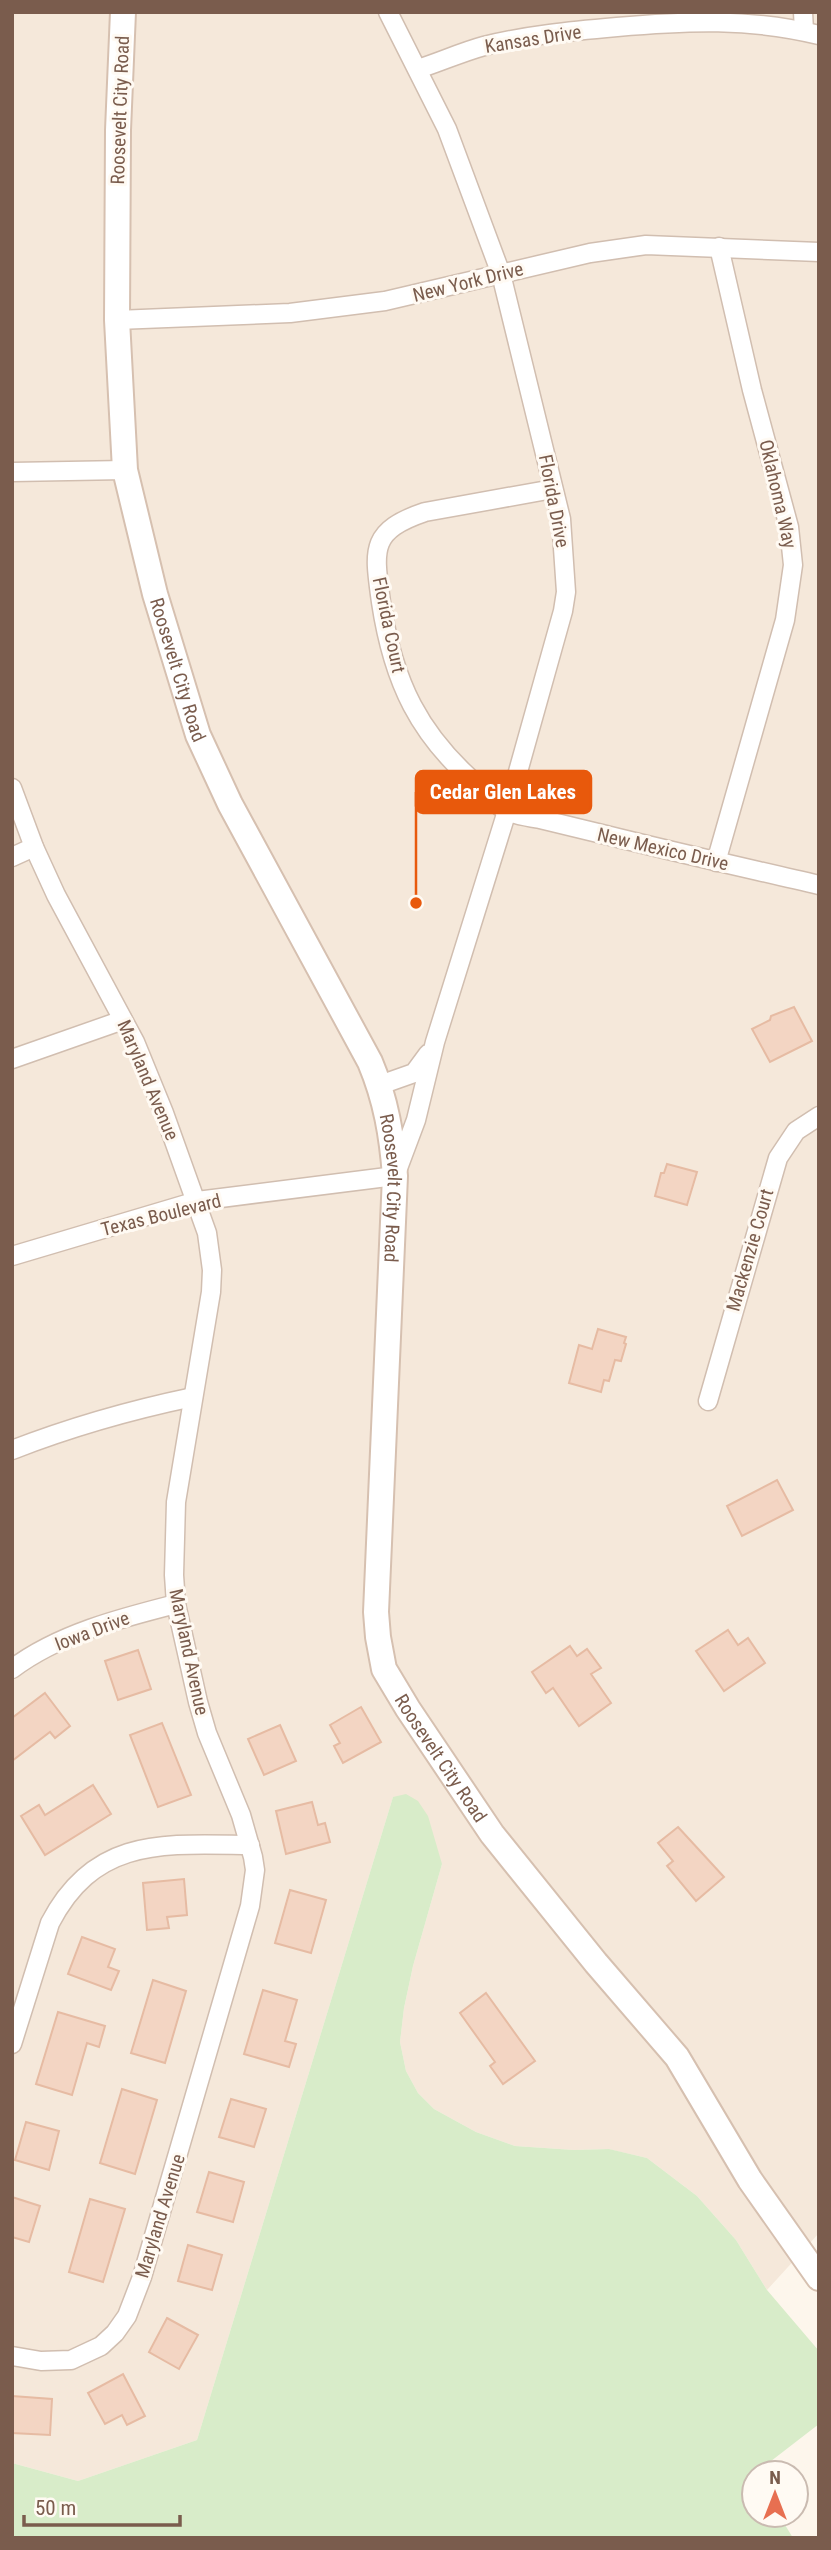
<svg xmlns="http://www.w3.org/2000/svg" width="831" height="2550" font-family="'Roboto Condensed',sans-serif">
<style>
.residential{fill:#f5e8da}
.green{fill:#d8ecc9}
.building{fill:#f3d5c3;stroke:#e6bba3;stroke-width:2}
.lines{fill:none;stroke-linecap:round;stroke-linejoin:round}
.street-casing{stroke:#d1beb0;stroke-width:21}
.secondary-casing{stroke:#d6c0b0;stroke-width:28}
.street{stroke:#fff;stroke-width:18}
.secondary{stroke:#fff;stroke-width:24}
.labels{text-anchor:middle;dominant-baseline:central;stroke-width:6;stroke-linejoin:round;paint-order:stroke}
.street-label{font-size:19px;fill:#7a5c4d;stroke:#fffaf3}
.leader{fill:none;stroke:#e8590c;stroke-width:2.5}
.callout-dot{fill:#e8590c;stroke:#fffaf3;stroke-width:2.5}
.callout{fill:#e8590c;stroke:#e8590c;stroke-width:2.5}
.callout-label{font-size:21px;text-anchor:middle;font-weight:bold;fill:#fff}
</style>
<rect width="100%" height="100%" fill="#fdf6ec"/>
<!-- residential -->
<polygon class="residential" points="12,12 819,12 819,2233 767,2290 736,2240 697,2196 647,2158 608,2149 574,2150 515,2146 476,2132 434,2109 418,2093 406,2071 400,2042 404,2008 413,1966 442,1864 393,1797 197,2440 78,2481 12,2463"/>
<!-- green -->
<polygon class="green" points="406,1794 418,1801 428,1816 442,1864 413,1966 404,2008 400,2042 406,2071 418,2093 434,2109 476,2132 515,2146 574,2150 609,2149 647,2158 697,2196 736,2240 767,2290 819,2351 819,2424 753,2475 754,2515 779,2515 793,2538 12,2538 12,2463 78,2481 197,2440 393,1797"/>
<!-- building -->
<g class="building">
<polygon points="794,1007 812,1041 770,1062 752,1029 770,1020 771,1016"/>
<polygon points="667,1164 697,1172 687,1205 655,1196 661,1173 664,1173"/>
<polygon points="598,1329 626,1337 624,1343 626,1344 621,1361 615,1360 609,1381 604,1380 601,1392 569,1383 579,1345 592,1349"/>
<polygon points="777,1480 793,1510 742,1536 727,1506"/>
<polygon points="728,1630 738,1645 748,1638 765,1663 724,1691 696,1651"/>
<polygon points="570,1646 577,1656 587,1649 601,1668 591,1674 611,1703 579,1726 553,1688 546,1693 532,1672"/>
<polygon points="138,1650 151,1689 118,1700 105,1661"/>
<polygon points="45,1693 70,1726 55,1738 50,1732 12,1761 12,1718"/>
<polygon points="361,1707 381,1742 343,1763 334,1746 340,1743 330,1725"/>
<polygon points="162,1723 191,1795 158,1807 130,1735"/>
<polygon points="280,1725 296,1761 264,1775 248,1739"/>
<polygon points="93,1785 111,1814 45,1855 21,1816 39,1805 45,1815"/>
<polygon points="312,1802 318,1825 325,1823 330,1842 286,1854 276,1811"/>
<polygon points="678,1827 724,1877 696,1901 667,1866 673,1861 658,1843"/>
<polygon points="184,1879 187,1915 167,1917 169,1928 147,1930 143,1883"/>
<polygon points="290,1890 326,1900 311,1953 275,1943"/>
<polygon points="82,1937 115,1949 108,1967 119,1971 111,1990 68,1974"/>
<polygon points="153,1980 186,1991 165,2063 131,2053"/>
<polygon points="263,1990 297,2000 285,2041 296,2044 289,2067 244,2054"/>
<polygon points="486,1993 535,2061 503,2084 490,2066 495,2062 460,2013"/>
<polygon points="58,2012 105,2026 99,2047 87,2043 72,2095 36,2084"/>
<polygon points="122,2089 157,2100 135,2174 100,2163"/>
<polygon points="231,2099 266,2109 254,2147 219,2137"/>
<polygon points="26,2122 59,2131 49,2170 15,2160"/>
<polygon points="209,2172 244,2182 233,2222 197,2212"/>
<polygon points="12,2197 40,2206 29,2242 12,2237"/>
<polygon points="90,2199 125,2209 103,2282 69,2272"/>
<polygon points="188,2245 222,2255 212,2290 178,2281"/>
<polygon points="167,2318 198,2335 179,2369 149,2352"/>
<polygon points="123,2374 145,2416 127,2425 122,2415 105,2424 88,2393"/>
<polygon points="12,2396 52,2399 50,2435 12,2433"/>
</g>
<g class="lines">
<!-- street casing -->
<g class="street-casing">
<g id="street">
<polyline points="803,12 804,31"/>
<path d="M418,69C440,62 462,52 484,46C527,35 572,31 617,27C687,21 750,18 819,35"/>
<polyline points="117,320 290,313 385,301 590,253 646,245 819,252"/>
<polyline points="12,472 125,470"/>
<path d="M553,489L425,512C369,531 374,550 381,602C393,682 419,736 481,788C489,796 499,808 509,812C519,816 530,817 540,819C561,824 581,829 602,834C674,852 746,868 819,885"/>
<polyline points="12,788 34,847 56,895 135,1042 164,1113 207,1233 212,1270 211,1292 176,1502 174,1575 176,1604 198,1702 207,1733 241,1815 253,1857 255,1870 250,1906 142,2277 127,2316 115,2333 101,2346 71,2360 41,2361 12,2356"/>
<polyline points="12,857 34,847"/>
<polyline points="716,862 785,620 793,565 789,527 752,390 719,247"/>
<polyline points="12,1059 123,1020"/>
<polyline points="380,1085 414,1073 428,1054"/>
<polyline points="12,1256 197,1201 395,1176 416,1120 435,1042 507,811 563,611 566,592 561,519 501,274 447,129 388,12"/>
<polyline points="708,1401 778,1158 796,1131 819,1116"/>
<path d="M12,1450C71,1427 131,1410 193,1397"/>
<path d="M12,1669C58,1634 121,1618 176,1604"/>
<path d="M12,2044L50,1923C95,1836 165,1844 250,1845"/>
</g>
</g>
<!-- secondary casing -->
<g class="secondary-casing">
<g id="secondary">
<path id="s1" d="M123,12L118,130L117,320L125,470L155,594L198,735L230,804L370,1062C386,1100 392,1136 395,1176L376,1612L378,1637L384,1669L408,1709L492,1834L596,1963L677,2057L750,2180L819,2278"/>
</g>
</g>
<!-- street -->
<use href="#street" class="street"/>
<!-- secondary -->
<use href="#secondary" class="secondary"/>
</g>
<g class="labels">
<!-- street labels -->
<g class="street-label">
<text transform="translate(533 39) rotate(-9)">Kansas Drive</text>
<text transform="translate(120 110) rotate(-88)">Roosevelt City Road</text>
<text transform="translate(468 282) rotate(-14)">New York Drive</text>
<text transform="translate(778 494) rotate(77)">Oklahoma Way</text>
<text transform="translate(554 501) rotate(79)">Florida Drive</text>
<text transform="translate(389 625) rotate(78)">Florida Court</text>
<text stroke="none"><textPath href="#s1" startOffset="665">Roosevelt City Road</textPath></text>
<text transform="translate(663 849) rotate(13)">New Mexico Drive</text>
<text transform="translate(148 1080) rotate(67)">Maryland Avenue</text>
<text stroke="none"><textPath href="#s1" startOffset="1232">Roosevelt City Road</textPath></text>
<text transform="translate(161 1215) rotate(-14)">Texas Boulevard</text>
<text transform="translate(750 1250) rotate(-74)">Mackenzie Court</text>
<text transform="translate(92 1631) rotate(-21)">Iowa Drive</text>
<text transform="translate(189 1652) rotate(78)">Maryland Avenue</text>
<text stroke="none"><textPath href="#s1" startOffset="1820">Roosevelt City Road</textPath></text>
<text transform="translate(160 2216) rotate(-73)">Maryland Avenue</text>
</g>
</g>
<!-- callouts -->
<path class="leader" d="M416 903L416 792"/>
<circle class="callout-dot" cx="416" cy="903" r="7"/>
<rect class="callout" x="416" y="771" width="175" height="42" rx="7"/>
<g class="callout-label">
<text x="503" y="799">Cedar Glen Lakes</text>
</g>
<!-- border -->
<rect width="831" height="2550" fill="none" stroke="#7a5c4d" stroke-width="28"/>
<!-- north arrow -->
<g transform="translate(775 2494)"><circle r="33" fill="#fffaf3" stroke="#cabbb1" stroke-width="2"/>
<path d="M0-5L12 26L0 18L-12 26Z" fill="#e76f51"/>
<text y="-10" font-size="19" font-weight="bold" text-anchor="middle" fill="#7a5c4d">N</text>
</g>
<!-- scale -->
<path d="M24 2515v10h156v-10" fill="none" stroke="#7a5c4d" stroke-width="3.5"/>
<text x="35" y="2515" font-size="21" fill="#7a5c4d" stroke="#fffaf3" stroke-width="5" paint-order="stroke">50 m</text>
</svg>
